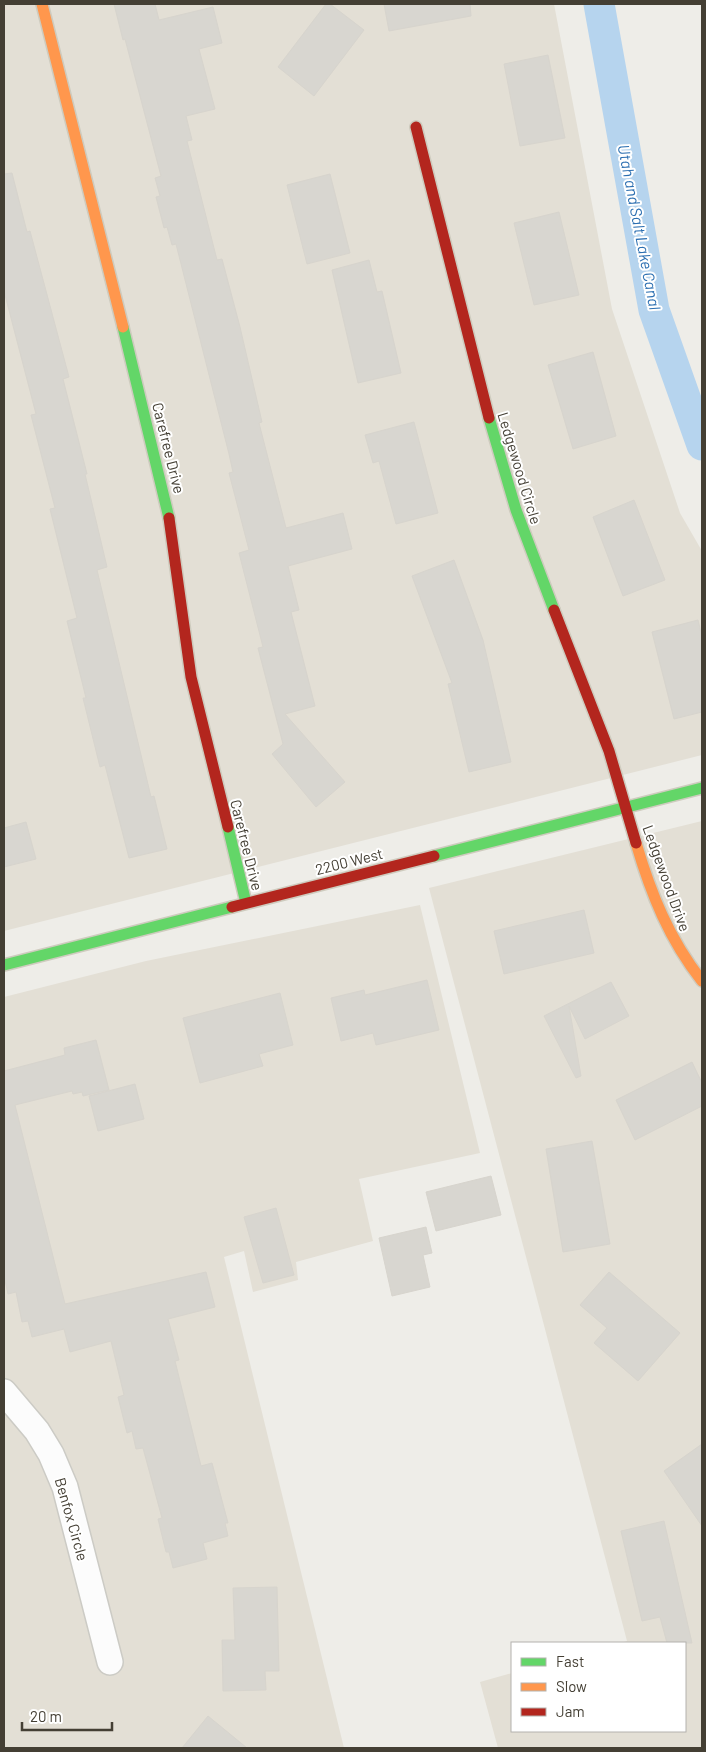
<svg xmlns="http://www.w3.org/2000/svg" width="706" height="1752" font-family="Barlow,sans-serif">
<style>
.residential{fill:#e3dfd5}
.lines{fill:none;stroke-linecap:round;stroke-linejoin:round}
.canal{stroke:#b6d4ee;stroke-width:31}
.building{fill:#d8d6d0;stroke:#d7d4cd}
.street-casing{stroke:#cccbc5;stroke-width:28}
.fast-casing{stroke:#cecbbe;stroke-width:14}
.slow-casing{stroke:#cecbbe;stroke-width:14}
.jam-casing{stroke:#cecbbe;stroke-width:14}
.street{stroke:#fcfcfc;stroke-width:25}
.fast{stroke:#63d668;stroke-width:11}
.slow{stroke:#ff974d;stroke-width:11}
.jam{stroke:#b3261e;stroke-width:11}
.labels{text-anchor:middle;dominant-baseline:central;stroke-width:4;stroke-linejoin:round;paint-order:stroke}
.street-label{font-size:15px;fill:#443f34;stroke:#fff}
.water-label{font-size:16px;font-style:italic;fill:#2c6fb1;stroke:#fff}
</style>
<rect width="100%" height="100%" fill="#eeede8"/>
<!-- residential -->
<g class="residential">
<polygon points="4,4 554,4 612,309 680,513 702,551 702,755 4,931"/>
<polygon points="702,821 702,1748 498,1748 480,1682 512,1673 512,1731 685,1731 685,1643 621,1643 627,1641 429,888"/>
<polygon points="420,905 480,1153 359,1179 373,1241 296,1262 298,1280 253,1292 244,1251 224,1257 344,1748 4,1748 4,997 146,961"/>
</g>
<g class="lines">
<!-- canal -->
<polyline class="canal" points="599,4 654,310 702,445"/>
</g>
<!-- building -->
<g class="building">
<polygon points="114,4 155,4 159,20 213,7 222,43 199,49 215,109 186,116 192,140 187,141 217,260 222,259 240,327 262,422 259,423 286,528 343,513 352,549 288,566 299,610 291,612 315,706 285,714 345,782 316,807 272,754 283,744 258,648 263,647 239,553 249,550 229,473 233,472 229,454 176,244 172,245 167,227 164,228 156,197 160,196 155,178 161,176 125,39 123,40"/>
<polygon points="326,4 330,4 364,30 314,96 278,67"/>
<polygon points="384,4 470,4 471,16 389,31"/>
<polygon points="548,55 565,138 520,146 504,64"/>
<polygon points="12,173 27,232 30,231 69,377 63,379 87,474 85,474 107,567 97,570 151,797 154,796 167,849 129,858 105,765 100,767 83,698 86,698 67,621 77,618 50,509 55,508 31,415 36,414 4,291 4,174"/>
<polygon points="330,174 350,253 307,264 287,185"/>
<polygon points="559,212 579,295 534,305 514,223"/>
<polygon points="369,260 377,292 382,291 401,373 358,383 332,270"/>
<polygon points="593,352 616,436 573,449 548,365"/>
<polygon points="414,422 438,513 396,524 379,461 373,463 365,435"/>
<polygon points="634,500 665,580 623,596 593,517"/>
<polygon points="454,560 483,640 511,762 469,772 448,684 452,683 412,576"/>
<polygon points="698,620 702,637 702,712 674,719 652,632"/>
<polygon points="26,822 36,859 4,867 4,828"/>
<polygon points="584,910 594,953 504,974 494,931"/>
<polygon points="427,980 439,1030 376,1045 373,1033 341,1041 331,998 364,990 365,995"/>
<polygon points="611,982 629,1016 585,1039 569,1006 581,1076 576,1078 544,1016"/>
<polygon points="280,993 293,1045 259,1054 263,1066 200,1083 183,1018"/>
<polygon points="96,1040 109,1090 83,1096 82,1092 73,1094 72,1091 15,1105 65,1304 206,1272 215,1307 168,1319 179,1360 175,1361 201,1466 212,1463 228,1523 225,1523 228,1536 203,1543 207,1559 173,1568 169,1552 166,1552 158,1519 162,1518 143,1448 136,1449 132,1431 127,1433 118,1397 124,1395 111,1341 70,1352 64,1329 32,1337 28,1321 22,1322 16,1292 8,1294 4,1276 4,1071 65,1055 64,1048"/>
<polygon points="692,1062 702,1083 702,1106 635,1140 616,1100"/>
<polygon points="135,1084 144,1119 98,1131 89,1096"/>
<polygon points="592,1141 610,1244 563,1252 546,1149"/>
<polygon points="491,1176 501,1215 436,1231 426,1192"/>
<polygon points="276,1208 294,1275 263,1283 244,1217"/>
<polygon points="426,1227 432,1253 423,1255 430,1287 392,1296 379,1238"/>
<polygon points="609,1272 680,1333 638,1381 594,1343 607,1328 580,1305"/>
<polygon points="702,1444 702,1526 664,1471"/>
<polygon points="664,1521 692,1643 667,1643 660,1617 642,1621 621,1531"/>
<polygon points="277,1587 279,1671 265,1671 266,1690 223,1691 222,1640 235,1640 233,1588"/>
<polygon points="208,1716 247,1748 182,1748"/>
</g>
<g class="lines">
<!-- street casing -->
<g class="street-casing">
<polyline id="street" points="4,1392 37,1431 51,1454 65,1487 110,1662"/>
</g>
<!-- fast casing -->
<g class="fast-casing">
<g id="fast">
<polyline points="123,327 169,518"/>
<polyline points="489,418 516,510 554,610"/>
<polyline points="228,827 246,903"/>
<polyline points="434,856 702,788"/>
<polyline points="4,965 232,907"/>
</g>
</g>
<!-- slow casing -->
<g class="slow-casing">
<g id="slow">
<polyline points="42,4 123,327"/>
<path d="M636,843C651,894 669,939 702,981"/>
</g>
</g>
<!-- jam casing -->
<g class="jam-casing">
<g id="jam">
<polyline points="416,127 489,418"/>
<polyline points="169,518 191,677 228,827"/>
<polyline points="554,610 609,751 636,843"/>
<polyline points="232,907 434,856"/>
</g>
</g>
<!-- street -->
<use href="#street" class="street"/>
<!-- fast -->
<use href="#fast" class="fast"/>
<!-- slow -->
<use href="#slow" class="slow"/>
<!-- jam -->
<use href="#jam" class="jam"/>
</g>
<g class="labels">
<!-- street labels -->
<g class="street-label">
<text transform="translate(169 448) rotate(76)">Carefree Drive</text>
<text transform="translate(520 468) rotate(73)">Ledgewood Circle</text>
<text transform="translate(247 845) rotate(76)">Carefree Drive</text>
<text transform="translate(349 861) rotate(-14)">2200 West</text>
<text transform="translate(667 878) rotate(70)">Ledgewood Drive</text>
<text transform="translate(72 1519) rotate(74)">Benfox Circle</text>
</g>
<!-- water labels -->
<g class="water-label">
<text transform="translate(640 227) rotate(79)">Utah and Salt Lake Canal</text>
</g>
</g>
<!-- border -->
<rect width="706" height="1752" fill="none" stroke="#443f34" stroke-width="10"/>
<!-- legend -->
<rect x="511" y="1642" width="175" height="90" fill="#ffffff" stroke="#b4b2ae"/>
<rect x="521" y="1658" width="25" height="8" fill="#63d668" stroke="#b4b2ae"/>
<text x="556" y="1667" font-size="15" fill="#443f34">Fast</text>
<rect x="521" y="1683" width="25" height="8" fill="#ff974d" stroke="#b4b2ae"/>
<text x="556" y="1692" font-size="15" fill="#443f34">Slow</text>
<rect x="521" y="1708" width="25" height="8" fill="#b3261e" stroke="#b4b2ae"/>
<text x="556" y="1717" font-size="15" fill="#443f34">Jam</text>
<!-- scale -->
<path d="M22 1722v8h90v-8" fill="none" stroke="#443f34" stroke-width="2.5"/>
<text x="30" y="1722" font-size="15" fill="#443f34" stroke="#ffffff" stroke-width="4" paint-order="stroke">20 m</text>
</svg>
